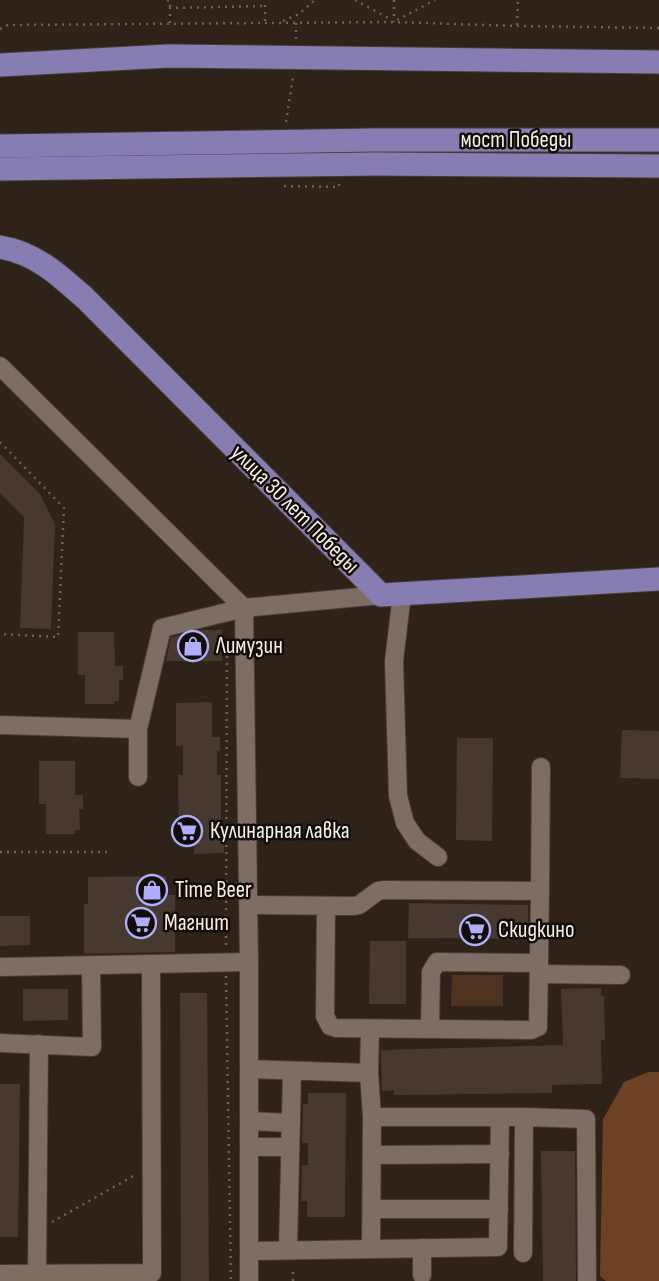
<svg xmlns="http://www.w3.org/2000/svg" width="659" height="1281" font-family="'Sofia Sans Condensed',sans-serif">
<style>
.green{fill:#4e3321}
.forest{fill:#6c4124}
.building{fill:#473930}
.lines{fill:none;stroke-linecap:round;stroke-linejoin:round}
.minor-casing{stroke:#483d37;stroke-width:20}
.major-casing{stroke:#483d37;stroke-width:25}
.path{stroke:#6d625a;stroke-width:2.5;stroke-dasharray:2 5;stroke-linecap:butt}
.minor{stroke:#7d6d63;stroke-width:18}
.major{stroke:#877db2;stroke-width:23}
.labels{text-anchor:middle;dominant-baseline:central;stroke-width:5;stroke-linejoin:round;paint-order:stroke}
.street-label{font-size:23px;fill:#f7eee8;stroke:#120d09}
.poi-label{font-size:23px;fill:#f7eee8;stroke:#120d09;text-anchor:start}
</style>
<rect width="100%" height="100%" fill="#2f2219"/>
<!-- green -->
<polygon class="green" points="452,975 503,975 503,1006 451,1006"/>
<!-- forest -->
<polygon class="forest" points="648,1072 659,1072 659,1281 606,1281 600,1276 603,1119 624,1082"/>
<!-- building -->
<g class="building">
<polygon points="0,454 40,494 55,524 51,629 20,628 24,517 0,493"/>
<polygon points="201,630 222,630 222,661 166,661 171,637"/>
<polygon points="78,632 114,632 115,666 123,666 123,680 119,680 119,701 115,701 114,704 85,704 85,675 78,675"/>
<polygon points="212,702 212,737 220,737 220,751 217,751 217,775 221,775 221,826 224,826 224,853 194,854 194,836 179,836 178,775 183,775 183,746 176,746 176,703"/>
<polygon points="622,730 659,731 659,779 620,778"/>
<polygon points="457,738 493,738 492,841 456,840"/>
<polygon points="39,761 75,761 75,795 83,795 83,809 79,809 80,830 75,830 75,834 46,834 46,804 39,804"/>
<polygon points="166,876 166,895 175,895 175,952 84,954 84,904 88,904 88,877"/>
<polygon points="409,903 528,905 528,939 408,938"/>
<polygon points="0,916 30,916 30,945 0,946"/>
<polygon points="370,941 406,941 406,1004 369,1004"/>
<polygon points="601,988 601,996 604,996 605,1040 601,1040 602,1084 552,1085 552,1093 394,1095 394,1090 382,1091 381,1050 563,1045 561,989"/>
<polygon points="23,989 68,989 68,1020 23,1021"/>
<polygon points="180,993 207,993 209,1281 181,1281"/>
<polygon points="0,1084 20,1084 18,1237 0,1237"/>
<polygon points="308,1093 346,1093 345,1217 307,1217 307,1201 301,1201 302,1165 308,1165 308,1143 302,1143 303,1104 308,1104"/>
<polygon points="541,1151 575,1151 576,1281 543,1281"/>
</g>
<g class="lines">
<!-- minor casing -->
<g class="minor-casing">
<g id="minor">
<polyline points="0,366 244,608 381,595"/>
<polyline points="402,594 394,661 398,796 405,823 417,841 438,857"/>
<polyline points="0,725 138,729 162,628 244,608 249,962 249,1281"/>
<polyline points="138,777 138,729"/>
<polyline points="540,891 541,767"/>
<polyline points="249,905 354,906 359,905 378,891 384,890 540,891 538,1027 531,1030 336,1028 330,1026 325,1016 326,906"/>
<polyline points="0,967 249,962"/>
<polyline points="539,974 621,975"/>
<polyline points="430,1029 431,972 437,962 539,963"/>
<polyline points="0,1043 92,1047 91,967"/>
<polyline points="249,1069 369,1073 372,1117"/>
<polyline points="369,1073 370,1029"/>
<polyline points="249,1121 291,1123"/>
<polyline points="249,1147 290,1147"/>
<polyline points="372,1155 500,1154"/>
<polyline points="372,1209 499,1209"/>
<polyline points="422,1248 422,1275"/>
<polyline points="288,1249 292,1071"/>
<polyline points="371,1249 372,1117 524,1117 586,1119 587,1281"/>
<polyline points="249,1251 498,1247 500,1117"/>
<polyline points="523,1253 524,1117"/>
<polyline points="37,1273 39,1044"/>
<polyline points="0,1274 152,1273 151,965"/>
</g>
</g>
<!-- major casing -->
<g class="major-casing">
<g id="major">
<polyline points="0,65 168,56 659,62"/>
<polyline points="0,146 374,140 659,140"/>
<polyline points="0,169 375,164 659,166"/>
<path d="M0,247C36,253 59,275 86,299L381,595L659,579"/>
</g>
</g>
<!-- path -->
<g class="path">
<polyline points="167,0 170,1 170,8"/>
<polyline points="355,0 392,20"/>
<polyline points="394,0 394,22"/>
<polyline points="397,20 435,0"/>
<polyline points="265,21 265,0"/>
<polyline points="283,21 299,14 315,0"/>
<polyline points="170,23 170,8 265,6"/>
<polyline points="517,25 518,0"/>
<polyline points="0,29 8,25 394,22 517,26 659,28"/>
<polyline points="296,39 296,22"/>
<polyline points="286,122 293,77"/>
<polyline points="284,186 339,187 339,182"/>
<polyline points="0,442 64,508 58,637 0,634"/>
<polyline points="0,852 110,852"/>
<polyline points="226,945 227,640"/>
<polyline points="226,976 231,1281"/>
<polyline points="52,1222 135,1175"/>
<polyline points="293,1281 293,1267"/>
</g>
<!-- minor -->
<use href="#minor" class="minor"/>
<!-- major -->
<use href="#major" class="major"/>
</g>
<!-- icons -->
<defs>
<g id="shop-ring" transform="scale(1.575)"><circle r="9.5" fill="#120d09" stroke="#b0aefa" stroke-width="1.5"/><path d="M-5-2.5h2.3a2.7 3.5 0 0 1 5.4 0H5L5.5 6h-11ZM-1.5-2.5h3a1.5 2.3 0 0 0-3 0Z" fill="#b0aefa"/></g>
<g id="supermarket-ring" transform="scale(1.575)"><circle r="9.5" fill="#120d09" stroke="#b0aefa" stroke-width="1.5"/><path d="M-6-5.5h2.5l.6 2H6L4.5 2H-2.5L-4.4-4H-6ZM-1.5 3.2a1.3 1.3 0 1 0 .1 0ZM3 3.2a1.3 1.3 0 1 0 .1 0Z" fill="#b0aefa"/></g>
</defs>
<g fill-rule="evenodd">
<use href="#shop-ring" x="193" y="646"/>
<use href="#supermarket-ring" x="187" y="831"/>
<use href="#shop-ring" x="152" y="890"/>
<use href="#supermarket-ring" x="141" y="923"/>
<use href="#supermarket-ring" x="475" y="930"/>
</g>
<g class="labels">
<!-- street labels -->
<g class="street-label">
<text x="516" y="140">мост Победы</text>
<text transform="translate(295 509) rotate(45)">улица 30 лет Победы</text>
</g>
<!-- poi labels -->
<g class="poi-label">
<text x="216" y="646">Лимузин</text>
<text x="210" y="831">Кулинарная лавка</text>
<text x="175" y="890">Time Beer</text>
<text x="164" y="923">Магнит</text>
<text x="498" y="930">Скидкино</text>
</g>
</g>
</svg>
